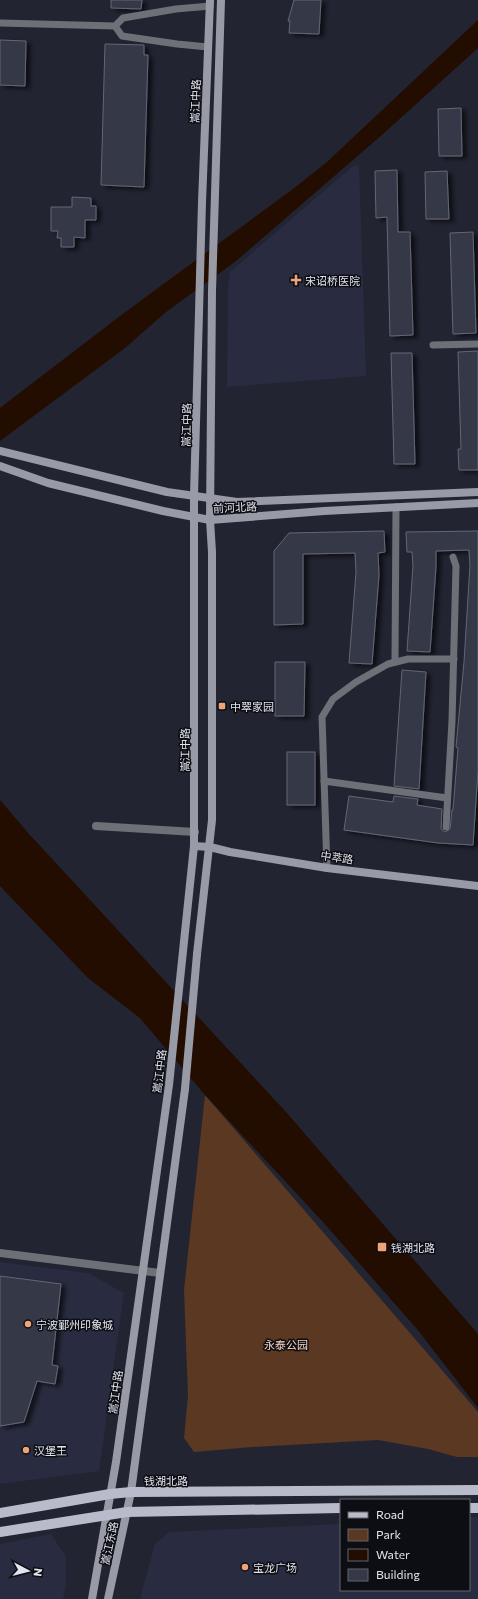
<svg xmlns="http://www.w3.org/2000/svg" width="478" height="1599" font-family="Commissioner,'Noto Sans SC',sans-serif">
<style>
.built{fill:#292c40}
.green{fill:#5b3822}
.water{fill:#230c00}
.building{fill:#353846;stroke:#636676;filter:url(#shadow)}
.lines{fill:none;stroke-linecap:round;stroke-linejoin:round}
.lane{stroke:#6e7077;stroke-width:7}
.street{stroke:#6e7077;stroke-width:8}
.secondary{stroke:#989ba6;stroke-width:8}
.primary{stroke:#b8bcca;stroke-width:10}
.secondary-bridge{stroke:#989ba6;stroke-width:8}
.poi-dot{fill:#efa376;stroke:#0d0e14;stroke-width:1.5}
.labels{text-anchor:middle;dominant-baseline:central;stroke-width:3;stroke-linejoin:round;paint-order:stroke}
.street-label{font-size:11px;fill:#e2e4ee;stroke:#0d0e14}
.poi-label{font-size:11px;fill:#e2e4ee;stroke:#0d0e14;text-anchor:start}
.park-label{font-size:11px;fill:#f5d4c2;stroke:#0d0e14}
</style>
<defs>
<filter id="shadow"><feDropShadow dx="4.5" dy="2.5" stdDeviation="2" flood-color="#0009"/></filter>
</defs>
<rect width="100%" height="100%" fill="#222432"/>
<!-- built -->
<g class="built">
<polygon points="359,165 366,376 227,387 228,289 230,272 353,166"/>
<polygon points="0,1262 88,1273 124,1293 99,1471 0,1484"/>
<polygon points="469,1517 478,1517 478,1599 140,1599 155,1544 169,1532 341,1524 341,1590 469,1590"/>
<polygon points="51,1534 66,1557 66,1584 63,1599 0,1599 0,1544"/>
</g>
<!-- green -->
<polygon class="green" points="205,1095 478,1412 478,1457 457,1457 428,1449 378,1440 252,1447 194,1452 184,1438 188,1396 184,1290"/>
<!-- water -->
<g class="water">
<polygon points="478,20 478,48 383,134 236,261 166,312 125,348 0,441 0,408 124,313 293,189 327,162"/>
<polygon points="0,800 29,834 286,1112 478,1334 478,1408 417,1329 323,1222 205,1095 140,1018 88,978 0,886"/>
</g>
<!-- building -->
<g class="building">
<polygon points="111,0 142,0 141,9 111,8"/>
<polygon points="294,0 321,0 319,34 289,33 290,21 288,21"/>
<polygon points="0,40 26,41 25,86 0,85"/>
<polygon points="105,44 144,45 144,55 148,55 144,187 101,185"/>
<polygon points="461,108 462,156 439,156 438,109"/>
<polygon points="397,170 398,232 410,232 413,335 390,336 387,217 376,218 375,171"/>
<polygon points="447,171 449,219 426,219 425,172"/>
<polygon points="72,197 91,198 91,206 96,206 96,220 85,220 85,238 74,237 74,247 61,247 61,238 57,238 58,231 51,231 51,207 72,207"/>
<polygon points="473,232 476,333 453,334 450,233"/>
<polygon points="478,351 478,470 459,470 458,449 461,449 458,352"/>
<polygon points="391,353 412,353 415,464 394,464"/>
<polygon points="384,531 385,552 378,553 379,575 372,664 349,663 356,572 355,553 303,554 303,624 274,625 274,551 289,533"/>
<polygon points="478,531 478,771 473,845 438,843 344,830 349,796 393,802 394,796 418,799 417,805 442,809 441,829 445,832 450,829 452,810 453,810 458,748 456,747 464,662 470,565 469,550 436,551 436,567 430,652 407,651 413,566 412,552 407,552 406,532"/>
<polygon points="275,662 305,662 304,716 275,716"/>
<polygon points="402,670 426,672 419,789 394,786"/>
<rect x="287" y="752" width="28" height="53"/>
<polygon points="0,1276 61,1284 52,1365 58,1366 55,1384 37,1381 24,1422 0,1426"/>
</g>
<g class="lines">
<!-- lane -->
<g class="lane">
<polyline points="0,23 115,26 123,18 176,9 210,6"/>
<polyline points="115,26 122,36 177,44 208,47"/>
<polyline points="433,345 478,344"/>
<polyline points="395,662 396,507"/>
<polyline points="324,781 447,798"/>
<polyline points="446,827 452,721 456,566 453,557"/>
<polyline points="327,868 322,717 333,699 356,682 388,664 408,659 454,659"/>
</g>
<!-- street -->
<g class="street">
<polyline points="96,826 195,832"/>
<polyline points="0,1253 160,1273"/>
</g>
<!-- secondary -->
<g class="secondary">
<polyline points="0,451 167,492 237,502 478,492"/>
<polyline points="0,466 48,483 163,511 210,520 324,511 478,503"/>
<polyline points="194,846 210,847 230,852 327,868 478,886"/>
<polyline points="197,954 212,820 212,552 210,520 212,291 221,0"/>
<polyline points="92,1599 116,1462 169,1085 194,846 194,496 202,202 210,0"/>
<polyline points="108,1599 131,1492 185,1089"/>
</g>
<!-- primary -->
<g class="primary">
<polyline points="469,1508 478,1508"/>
<polyline points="0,1513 110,1494 131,1492 478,1490"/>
<polyline points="0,1532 127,1512 341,1508"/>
</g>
<!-- secondary-bridge -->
<polyline class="secondary-bridge" points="185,1089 197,954"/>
</g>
<!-- markers -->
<g class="poi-dot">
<path d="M294 274h4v4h4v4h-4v4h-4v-4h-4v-4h4z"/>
<rect x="218" y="702" width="8" height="8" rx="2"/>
<rect x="377" y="1242" width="10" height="10" rx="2"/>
<circle cx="28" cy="1324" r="4"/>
<circle cx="26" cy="1450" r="4"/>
<circle cx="245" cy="1567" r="4"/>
</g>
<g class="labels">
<!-- street labels -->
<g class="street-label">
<text transform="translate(195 101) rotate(-88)">嵩江中路</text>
<text transform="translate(186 425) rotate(-89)">嵩江中路</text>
<text transform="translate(235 507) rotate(-3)">前河北路</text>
<text transform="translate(184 750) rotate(-90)">嵩江中路</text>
<text transform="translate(337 857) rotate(8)">中萃路</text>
<text transform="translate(159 1071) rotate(-83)">嵩江中路</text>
<text transform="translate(115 1392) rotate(-82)">嵩江中路</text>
<text x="166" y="1480">钱湖北路</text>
<text transform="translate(109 1543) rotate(-78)">嵩江东路</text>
</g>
<!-- poi labels -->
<g class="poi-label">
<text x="305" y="280">宋诏桥医院</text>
<text x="230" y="706">中翠家园</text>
<text x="391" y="1247">钱湖北路</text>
<text x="36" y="1324">宁波鄞州印象城</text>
<text x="34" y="1450">汉堡王</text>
<text x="253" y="1567">宝龙广场</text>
</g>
<!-- park labels -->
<g class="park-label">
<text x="286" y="1344">永泰公园</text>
</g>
</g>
<!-- legend -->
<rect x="340" y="1499" width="130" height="92" fill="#0d0e14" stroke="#62646b"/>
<rect x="348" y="1512" width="20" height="6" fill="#b8bcca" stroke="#62646b"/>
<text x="376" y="1519" font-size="12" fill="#e2e4ee">Road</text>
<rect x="348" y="1529" width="20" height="12" fill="#5b3822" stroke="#62646b"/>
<text x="376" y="1539" font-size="12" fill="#e2e4ee">Park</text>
<rect x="348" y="1549" width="20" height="12" fill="#230c00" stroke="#62646b"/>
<text x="376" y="1559" font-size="12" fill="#e2e4ee">Water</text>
<rect x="348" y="1569" width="20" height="12" fill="#353846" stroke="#62646b"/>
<text x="376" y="1579" font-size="12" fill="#e2e4ee">Building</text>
<!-- north arrow -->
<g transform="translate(28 1571) rotate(97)" stroke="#0d0e14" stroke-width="3" paint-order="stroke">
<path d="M0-3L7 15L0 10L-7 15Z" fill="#e2e4ee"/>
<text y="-6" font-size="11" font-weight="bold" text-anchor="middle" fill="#e2e4ee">N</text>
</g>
</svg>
